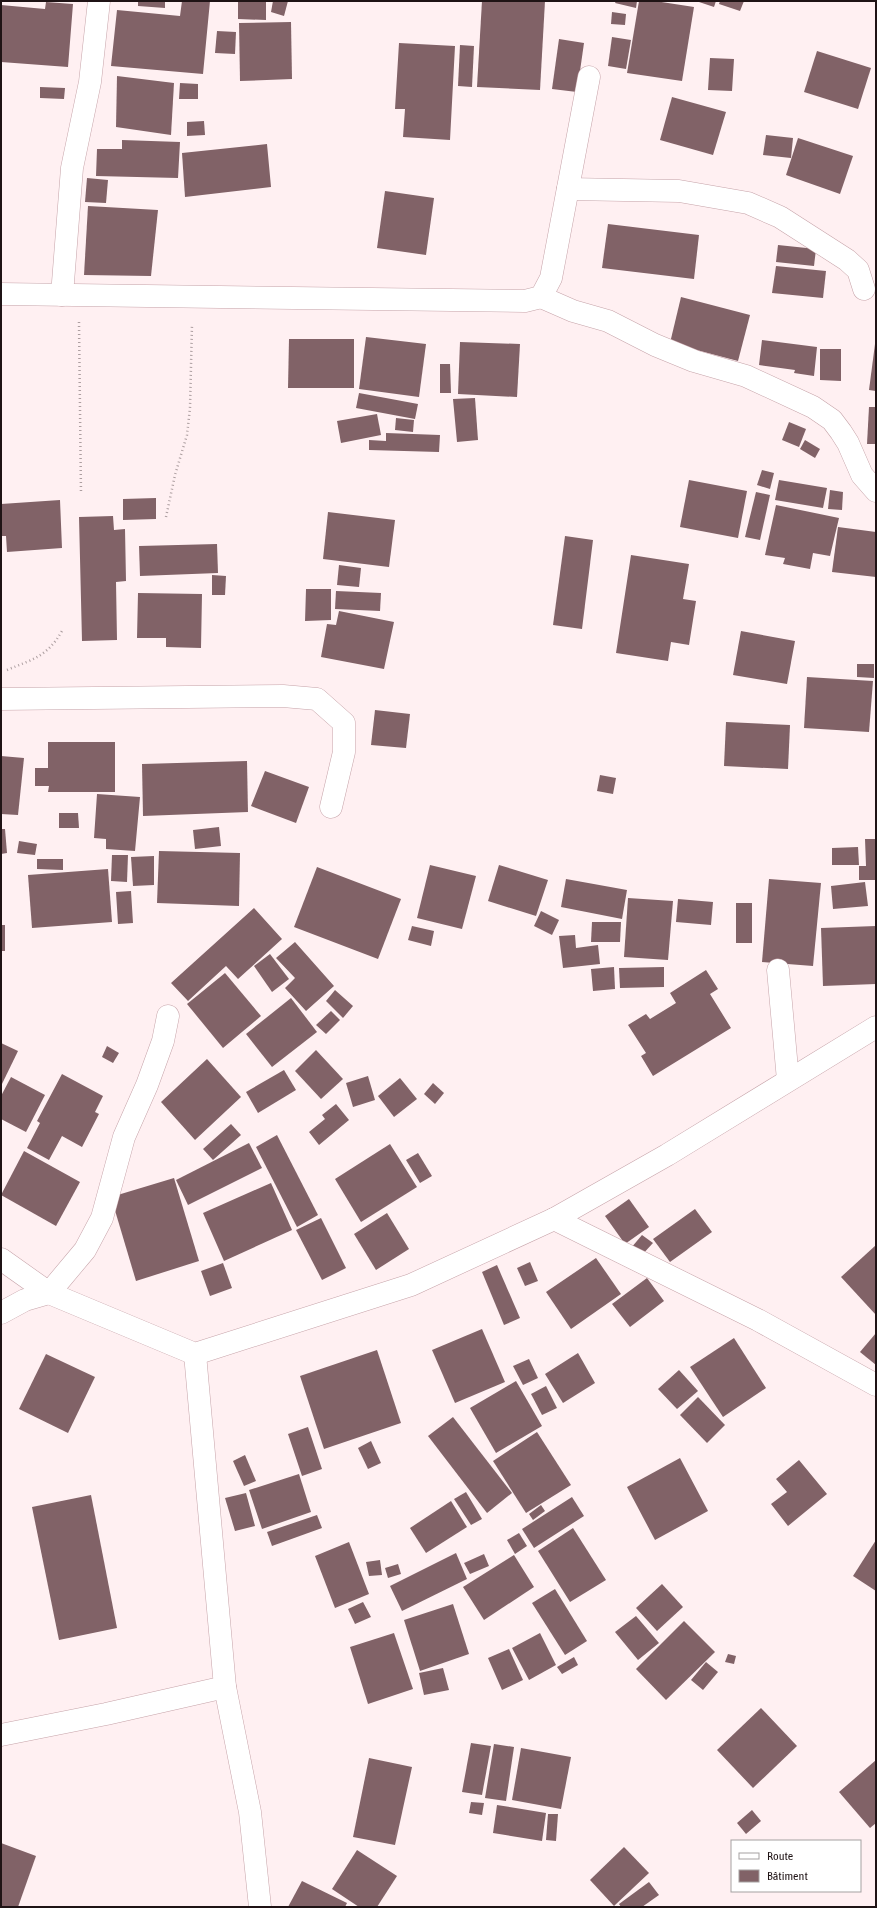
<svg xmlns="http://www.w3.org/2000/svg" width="877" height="1908" font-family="'Asap Condensed',sans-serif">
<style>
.building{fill:#816267}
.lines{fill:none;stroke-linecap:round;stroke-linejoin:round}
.minor-casing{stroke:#c6a3a9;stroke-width:23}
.path{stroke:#ad9fa1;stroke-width:2.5;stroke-dasharray:1 3;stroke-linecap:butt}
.minor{stroke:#fff;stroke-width:22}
</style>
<rect width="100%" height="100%" fill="#fff0f2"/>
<!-- building -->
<g class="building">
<polygon points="138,1 165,1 165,8 138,6"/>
<polygon points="182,1 210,1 203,74 111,66 117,10 180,16"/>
<polygon points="238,1 266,1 266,20 238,19"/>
<polygon points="273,1 288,1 284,16 271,12"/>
<polygon points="482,1 545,1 540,90 477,87"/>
<polygon points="616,1 637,1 636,8 615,3"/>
<polygon points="639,1 655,1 694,7 682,81 627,73"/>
<polygon points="696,1 716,1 714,7"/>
<polygon points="720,1 744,1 740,11 719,4"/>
<polygon points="46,2 73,4 68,67 1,62 1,5 45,9"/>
<polygon points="612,12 626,14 625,25 611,24"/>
<polygon points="291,22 292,79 240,81 239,23"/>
<polygon points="217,31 236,32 235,54 215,53"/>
<polygon points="612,37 631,40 626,69 608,66"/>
<polygon points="559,39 584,43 577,92 552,89"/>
<polygon points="399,43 455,46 450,140 403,137 405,109 395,109"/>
<polygon points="460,45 474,46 472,87 458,86"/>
<polygon points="817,51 871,68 858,109 804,92"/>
<polygon points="710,58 734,59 732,91 708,90"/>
<polygon points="117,76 174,83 171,135 116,127"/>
<polygon points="180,83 198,84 198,99 179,99"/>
<polygon points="40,87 65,88 64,99 40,98"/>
<polygon points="672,97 726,112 713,155 660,140"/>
<polygon points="204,121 205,135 187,136 187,122"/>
<polygon points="766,135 793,138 791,158 763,155"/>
<polygon points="798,138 853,156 840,194 786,175"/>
<polygon points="122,140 180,142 178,178 96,176 97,149 122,149"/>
<polygon points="267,144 271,187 185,197 182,153"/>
<polygon points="87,178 108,180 106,203 85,202"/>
<polygon points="385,191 434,198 426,255 377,248"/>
<polygon points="88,206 158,210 151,276 84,275"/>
<polygon points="608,224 699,235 694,279 602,268"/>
<polygon points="778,245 816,249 814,266 776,262"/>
<polygon points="776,266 826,271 823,298 772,293"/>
<polygon points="681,297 750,315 738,361 670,343"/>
<polygon points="366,337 426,344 419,397 359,389"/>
<polygon points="289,339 354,339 354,388 288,388"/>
<polygon points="762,340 817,347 814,376 794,373 795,370 759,365"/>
<polygon points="460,342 520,344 517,397 458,394"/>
<polygon points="875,344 876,344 876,391 869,390"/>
<polygon points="820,349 841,349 841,381 820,380"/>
<polygon points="440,364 450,364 451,393 440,393"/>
<polygon points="359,393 418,404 415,419 356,408"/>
<polygon points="475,398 478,440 457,442 453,399"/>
<polygon points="869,407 876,407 876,444 867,444"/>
<polygon points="377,414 381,435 341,443 337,421"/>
<polygon points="396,418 414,420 413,432 395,430"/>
<polygon points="789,422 806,429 799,447 782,440"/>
<polygon points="386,433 440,435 439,452 369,450 369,440 386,441"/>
<polygon points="805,440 820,449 815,458 800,449"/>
<polygon points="762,470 774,473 770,489 757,485"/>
<polygon points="689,480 747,491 738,538 680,527"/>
<polygon points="779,480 827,488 823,508 775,500"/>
<polygon points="830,490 843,492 842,510 828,509"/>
<polygon points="756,492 770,495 760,540 745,537"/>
<polygon points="156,498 156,519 123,520 123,499"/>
<polygon points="60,500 62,548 7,552 6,536 1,536 1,504"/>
<polygon points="776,505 839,518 830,556 813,553 810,569 783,564 785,558 765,555"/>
<polygon points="328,512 395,520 389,567 323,559"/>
<polygon points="113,516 114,530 125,529 126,581 116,582 117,640 82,641 79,517"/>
<polygon points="838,527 876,532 876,577 832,572"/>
<polygon points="565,536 593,540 582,629 553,625"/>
<polygon points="217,544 218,573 140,576 139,546"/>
<polygon points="631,555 689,564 683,599 696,601 689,645 671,642 668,661 616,653"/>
<polygon points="339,565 361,568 359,587 337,585"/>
<polygon points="212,575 226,576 225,595 212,595"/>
<polygon points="306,589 331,589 331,620 305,621"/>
<polygon points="336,591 381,593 380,611 335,609"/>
<polygon points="138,593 202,594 201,648 166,647 166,638 137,638"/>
<polygon points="339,611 394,622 384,669 321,657 327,624 336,625"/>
<polygon points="741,631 795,641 787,684 733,675"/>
<polygon points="857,664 874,664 874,678 857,677"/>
<polygon points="807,677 873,681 869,732 804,728"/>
<polygon points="375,710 410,714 406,748 371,745"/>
<polygon points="726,722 790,725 788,769 724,766"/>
<polygon points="48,742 115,742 115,792 48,792 49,786 35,786 35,768 48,768"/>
<polygon points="1,756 24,758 18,815 1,814"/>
<polygon points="247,761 248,812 143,816 142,764"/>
<polygon points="265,771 309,787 296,823 251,806"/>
<polygon points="600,775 616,778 613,794 597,791"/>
<polygon points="97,794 140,797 135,851 106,849 106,839 94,838"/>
<polygon points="59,813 78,813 79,828 59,828"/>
<polygon points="219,827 221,846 195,849 193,830"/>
<polygon points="1,829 5,829 7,853 1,854"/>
<polygon points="865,839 876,839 876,880 859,880 859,866 866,866"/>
<polygon points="19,841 37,844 35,855 17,853"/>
<polygon points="858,847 859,865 832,865 832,848"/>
<polygon points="159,851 240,853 239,906 157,903"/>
<polygon points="112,855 128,855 127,882 111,881"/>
<polygon points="154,856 154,885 133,886 131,857"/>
<polygon points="37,859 63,859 63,870 37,869"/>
<polygon points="430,865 476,876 462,929 417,918"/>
<polygon points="499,865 548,880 536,916 488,901"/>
<polygon points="317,867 401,899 378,959 294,927"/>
<polygon points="108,869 112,922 32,928 28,875"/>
<polygon points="566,879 627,890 622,919 561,907"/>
<polygon points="769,879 821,883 813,966 762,962"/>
<polygon points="865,882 868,906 833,909 831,886"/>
<polygon points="131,891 133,923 118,924 116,892"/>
<polygon points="628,898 673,901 668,960 624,957"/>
<polygon points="678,899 713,902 711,925 676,922"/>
<rect x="736" y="903" width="16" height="40"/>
<polygon points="254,908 282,939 238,979 226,966 188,1001 171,983"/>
<polygon points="541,911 559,920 552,935 534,926"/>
<polygon points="592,922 621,922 620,942 591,942"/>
<rect x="1" y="925" width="4" height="26"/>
<polygon points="412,926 434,931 431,946 408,940"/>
<polygon points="876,926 876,984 823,986 821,928"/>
<polygon points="575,935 576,948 598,945 600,964 563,968 559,936"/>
<polygon points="295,942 334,986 306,1011 285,988 295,978 276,958"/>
<polygon points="270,954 289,979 272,992 254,966"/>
<polygon points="614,967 615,989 593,991 591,969"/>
<polygon points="664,967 664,987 620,988 619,968"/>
<polygon points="706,970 718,989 710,994 731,1028 653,1076 641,1056 646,1053 628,1025 646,1014 650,1019 676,1003 670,993"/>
<polygon points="225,973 261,1016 223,1048 187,1004"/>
<polygon points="335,990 353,1006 343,1018 326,1001"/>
<polygon points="291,998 317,1032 272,1067 246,1034"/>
<polygon points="331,1011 340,1020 326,1034 316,1025"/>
<polygon points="1,1043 18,1051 1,1086"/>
<polygon points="107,1046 119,1053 113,1063 102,1057"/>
<polygon points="316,1050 343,1079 321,1099 295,1071"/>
<polygon points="207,1059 241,1097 195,1140 161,1102"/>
<polygon points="284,1070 296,1090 258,1113 246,1092"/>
<polygon points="62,1074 103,1096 95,1112 99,1114 82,1147 62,1136 49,1160 27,1148 40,1123 37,1121"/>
<polygon points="368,1076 375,1100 353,1107 346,1083"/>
<polygon points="11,1077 45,1095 26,1132 1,1119 1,1096"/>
<polygon points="400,1078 417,1099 394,1117 378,1096"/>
<polygon points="433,1083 444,1093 435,1104 424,1094"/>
<polygon points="336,1104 349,1120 319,1145 309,1132 325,1119 322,1115"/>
<polygon points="231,1124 241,1135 213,1160 203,1149"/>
<polygon points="277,1135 318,1215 297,1227 256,1147"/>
<polygon points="249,1143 262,1168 188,1205 176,1180"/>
<polygon points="390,1144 417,1187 361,1222 335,1179"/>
<polygon points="24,1151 80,1182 56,1226 1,1195"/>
<polygon points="418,1153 432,1176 420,1183 406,1160"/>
<polygon points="174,1178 199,1261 136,1281 111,1197"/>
<polygon points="271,1183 292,1230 224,1261 203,1213"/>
<polygon points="629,1199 649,1227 625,1244 605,1216"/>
<polygon points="695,1209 712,1232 670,1262 653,1239"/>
<polygon points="387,1213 409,1249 376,1270 354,1234"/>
<polygon points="321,1218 346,1268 322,1280 296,1230"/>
<polygon points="642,1235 653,1243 641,1256 631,1248"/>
<polygon points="876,1245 876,1315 841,1277"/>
<polygon points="596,1258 621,1294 571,1329 546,1292"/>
<polygon points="530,1262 538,1281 525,1286 517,1268"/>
<polygon points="223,1263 232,1288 210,1296 201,1271"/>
<polygon points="497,1265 520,1318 504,1325 482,1272"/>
<polygon points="647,1278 664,1301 630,1327 612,1304"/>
<polygon points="482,1329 505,1382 455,1403 432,1350"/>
<polygon points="876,1333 876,1365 860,1352"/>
<polygon points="734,1338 766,1388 723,1417 690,1367"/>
<polygon points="377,1350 401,1423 324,1449 300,1376"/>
<polygon points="578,1353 595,1383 563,1403 545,1374"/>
<polygon points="46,1354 95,1377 68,1433 19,1409"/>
<polygon points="529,1359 538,1378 523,1385 513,1366"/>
<polygon points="679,1370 698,1391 677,1409 658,1389"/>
<polygon points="516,1381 542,1426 496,1453 470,1408"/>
<polygon points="546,1386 557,1408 542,1415 531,1394"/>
<polygon points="698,1397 725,1425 707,1443 680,1415"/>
<polygon points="453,1417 512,1493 487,1513 428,1436"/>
<polygon points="308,1427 322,1469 302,1476 288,1434"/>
<polygon points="537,1432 571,1485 526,1513 493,1461"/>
<polygon points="371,1441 381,1463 368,1469 358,1448"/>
<polygon points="245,1455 256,1481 244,1486 233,1461"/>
<polygon points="680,1458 708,1511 655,1540 627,1487"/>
<polygon points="799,1460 827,1494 788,1526 771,1504 787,1492 776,1479"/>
<polygon points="299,1474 311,1512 262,1529 249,1490"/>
<polygon points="466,1492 482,1519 471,1525 454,1499"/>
<polygon points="246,1493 255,1526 235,1531 225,1498"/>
<polygon points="91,1495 117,1628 59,1640 32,1507"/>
<polygon points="572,1497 584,1516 534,1548 522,1529"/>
<polygon points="451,1501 467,1527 426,1553 410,1528"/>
<polygon points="541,1505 545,1511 533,1520 529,1514"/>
<polygon points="317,1515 322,1528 272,1546 267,1532"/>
<polygon points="573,1528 606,1580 570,1602 538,1551"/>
<polygon points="519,1533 527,1546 515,1554 507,1540"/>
<polygon points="876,1540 876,1591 853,1576"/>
<polygon points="349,1542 369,1594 335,1608 315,1556"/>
<polygon points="456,1553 467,1579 402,1611 390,1586"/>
<polygon points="484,1554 489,1566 470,1574 464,1563"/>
<polygon points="514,1555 534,1587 484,1620 463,1587"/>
<polygon points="380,1560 382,1575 369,1576 366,1562"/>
<polygon points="398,1564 401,1574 388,1578 385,1568"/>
<polygon points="662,1584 683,1607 657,1631 636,1608"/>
<polygon points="555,1589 587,1641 565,1655 532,1603"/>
<polygon points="363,1602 371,1617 355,1624 348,1609"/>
<polygon points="453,1604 469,1654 420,1671 404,1620"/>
<polygon points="636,1616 659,1643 638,1660 615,1632"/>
<polygon points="684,1621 715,1652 666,1700 636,1669"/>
<polygon points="394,1633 413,1689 368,1704 350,1647"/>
<polygon points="540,1633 556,1665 529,1680 512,1648"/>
<polygon points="509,1649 523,1680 502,1690 488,1658"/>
<polygon points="728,1654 736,1656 734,1664 725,1662"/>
<polygon points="574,1657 578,1665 562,1674 557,1667"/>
<polygon points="706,1662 718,1672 703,1690 691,1680"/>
<polygon points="443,1668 449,1690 424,1695 419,1673"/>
<polygon points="761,1708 797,1746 753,1788 717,1750"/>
<polygon points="471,1743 491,1746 482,1795 462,1792"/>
<polygon points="494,1744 514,1747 506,1801 485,1798"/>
<polygon points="521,1748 571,1757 561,1809 512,1800"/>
<polygon points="369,1758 412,1767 395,1845 353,1837"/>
<polygon points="876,1760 876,1823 870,1828 839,1792"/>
<polygon points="471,1802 484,1803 482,1815 469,1813"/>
<polygon points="497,1805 546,1813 542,1841 493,1833"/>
<polygon points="752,1810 761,1821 746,1834 737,1823"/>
<polygon points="548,1814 558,1814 556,1841 546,1840"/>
<polygon points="1,1843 36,1856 18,1907 1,1907"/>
<polygon points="624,1847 649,1873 614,1906 590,1880"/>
<polygon points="357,1850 397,1876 377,1907 359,1907 332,1889"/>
<polygon points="302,1881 347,1903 345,1907 288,1907"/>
<polygon points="649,1882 659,1895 642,1907 621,1907 619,1904"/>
</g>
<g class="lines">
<!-- minor casing -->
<g class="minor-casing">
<g id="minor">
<polyline points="568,189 679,191 748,203 780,217 847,260 858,270 864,289"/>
<polyline points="1,294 525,301 541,297 551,278 589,77"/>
<polyline points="62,295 72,168 90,82 99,1"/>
<polyline points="541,297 573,311 608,321 655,345 694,361 746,376 813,407 832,420 841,432 848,443 862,475 876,491"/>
<polyline points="1,699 283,696 317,699 344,723 344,752 331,807"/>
<polyline points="778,970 788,1080"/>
<polyline points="554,1219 758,1320 876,1385"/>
<polyline points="1,1259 49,1293 195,1354 411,1285 554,1219 667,1155 876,1027"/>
<polyline points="1,1313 25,1300 49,1293 85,1250 102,1218 124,1137 147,1085 163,1041 168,1016"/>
<polyline points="225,1687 250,1812 260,1907"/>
<polyline points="1,1735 106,1714 225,1687 195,1354"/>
</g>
</g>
<!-- path -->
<g class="path">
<polyline points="79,322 81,494"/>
<polyline points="166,517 175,475 187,435 190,408 192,324"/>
<path d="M7,670C33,659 47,657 62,631"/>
</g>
<!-- minor -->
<use href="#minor" class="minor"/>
</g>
<!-- border -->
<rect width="877" height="1908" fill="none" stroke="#1f1315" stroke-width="4"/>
<!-- legend -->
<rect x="731" y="1840" width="130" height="52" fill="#ffffff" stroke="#a5a1a1"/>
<rect x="739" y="1853" width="20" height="6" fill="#ffffff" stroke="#a5a1a1"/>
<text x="767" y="1860" font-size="12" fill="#1f1315">Route</text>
<rect x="739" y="1870" width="20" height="12" fill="#816267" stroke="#a5a1a1"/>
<text x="767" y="1880" font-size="12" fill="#1f1315">Bâtiment</text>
</svg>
